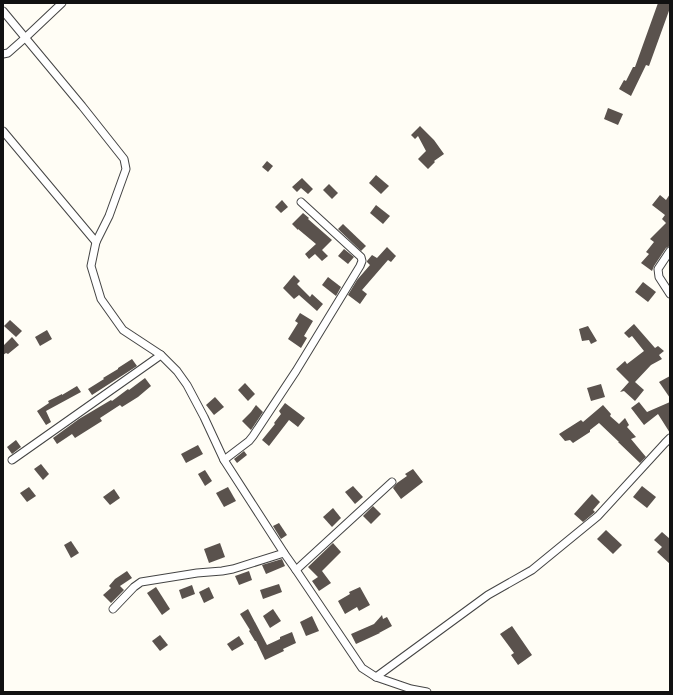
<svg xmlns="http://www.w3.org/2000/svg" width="673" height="695" font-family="'PT Serif',serif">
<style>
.building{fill:#5a524d}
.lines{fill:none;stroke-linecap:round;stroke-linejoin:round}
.street-casing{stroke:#444;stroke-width:9}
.street{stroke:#fff;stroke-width:7}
</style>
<rect width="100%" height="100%" fill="#fffdf5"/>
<!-- building -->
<g class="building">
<polygon points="658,3 670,3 670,8 649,66 646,65 631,96 619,89 624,80 626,81 633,67 635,67"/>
<polygon points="608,108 623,114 618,125 604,119"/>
<polygon points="420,126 434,140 444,154 434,161 435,162 428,169 418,159 426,151 418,136 415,139 411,135"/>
<polygon points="267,161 273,166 268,172 262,167"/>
<polygon points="376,175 389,186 381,194 369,183"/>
<polygon points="302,178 313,189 308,194 301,188 297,192 292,187"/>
<polygon points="329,184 338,193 332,199 323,190"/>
<polygon points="670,194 670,246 666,248 654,266 652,271 641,263 649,254 646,252 654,242 650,239 666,223 662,219 665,215 652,205 660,195 666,200"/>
<polygon points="282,200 288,207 281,213 275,207"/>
<polygon points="376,205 390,216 383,224 370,213"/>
<polygon points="303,213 309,218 308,219 332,240 322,250 328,256 322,261 315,254 309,259 305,254 316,244 298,229 298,230 292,224"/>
<polygon points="343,224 366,246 361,251 338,229"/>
<polygon points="387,247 396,256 391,262 388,260 362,290 367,294 360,304 348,295 357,280 370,265 367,262 367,261 372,255 377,258"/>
<polygon points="344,249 354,257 348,264 338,256"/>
<polygon points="294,275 300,281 297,284 310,297 312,294 323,304 317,311 299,295 294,299 283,288"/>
<polygon points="328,277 341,287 336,296 322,285"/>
<polygon points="643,282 656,292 648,302 635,292"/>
<polygon points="300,313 313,321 304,336 307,338 301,348 288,339 298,323 295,321"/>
<polygon points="10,320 22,331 16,337 4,326"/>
<polygon points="634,324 655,348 658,346 664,351 659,355 662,359 651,365 635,382 644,390 635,401 624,391 620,392 629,382 616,369 625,361 627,364 644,351 632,336 629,338 624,333"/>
<polygon points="588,326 597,341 591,344 589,340 582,341 579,329"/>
<polygon points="47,330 52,339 40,346 35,337"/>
<polygon points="12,337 19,345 8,354 6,353 3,355 3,346"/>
<polygon points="132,359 137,366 92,395 88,389 104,379 103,378 118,369 118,368"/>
<polygon points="670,376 670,398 659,382"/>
<polygon points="145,378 151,386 138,397 122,407 120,405 100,418 102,421 75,438 72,434 57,444 53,438 79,419 111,400 112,401 128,389 129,390"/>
<polygon points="245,383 255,394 248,401 238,390"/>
<polygon points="601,384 605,397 591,401 587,388"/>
<polygon points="77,386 81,392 46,411 51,422 46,425 37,411 49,403 48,401 62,394 62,395"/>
<polygon points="215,397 224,407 214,415 206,405"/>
<polygon points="639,402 647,412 670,402 670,433 658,414 644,425 631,408"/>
<polygon points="285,403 305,418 298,427 289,420 269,446 262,440 275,424 274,423 281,414 279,411"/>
<polygon points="256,405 263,412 251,430 242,421 251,412"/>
<polygon points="603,405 611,414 610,416 619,424 625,418 629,425 627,427 636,437 631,439 646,457 640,463 618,442 619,442 599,423 590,430 590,432 573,443 570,440 565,441 559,434 581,420 583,422"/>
<polygon points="16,440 21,447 12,454 7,447"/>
<polygon points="198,445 203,454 186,463 181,454"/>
<polygon points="244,451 247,455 237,463 234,459"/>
<polygon points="41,464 49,474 43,480 34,469"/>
<polygon points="413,469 423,482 401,499 393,488 397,483 407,476 405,474"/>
<polygon points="205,470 212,481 205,486 198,474"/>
<polygon points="353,486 363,497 355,504 345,492"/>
<polygon points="642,486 656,497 647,508 633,497"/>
<polygon points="29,487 36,496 27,502 20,493"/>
<polygon points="228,487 236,501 224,507 216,493"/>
<polygon points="114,489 120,498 110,505 103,497"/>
<polygon points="592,494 600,502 593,510 595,512 583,522 574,514"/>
<polygon points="373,506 381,514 371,524 363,516"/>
<polygon points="333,508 341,518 332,527 323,517"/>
<polygon points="279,523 287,535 281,539 273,526"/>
<polygon points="606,530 622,545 613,554 597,539"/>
<polygon points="662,532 670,539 670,564 657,552 662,547 654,540"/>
<polygon points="71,541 79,553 71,558 64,545"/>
<polygon points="220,543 225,557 209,563 204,549"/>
<polygon points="333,543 341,552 322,571 331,583 319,591 312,581 318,577 308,567"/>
<polygon points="282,559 285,566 266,574 262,565"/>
<polygon points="127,571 132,578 120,586 124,590 111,603 103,595 111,588 109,586 115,579"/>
<polygon points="249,571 252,580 239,585 235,576"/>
<polygon points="279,584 282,592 263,599 260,590"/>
<polygon points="192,585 195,594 182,599 179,590"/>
<polygon points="156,587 170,609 162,615 147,593"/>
<polygon points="209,587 214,598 204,603 199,592"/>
<polygon points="360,587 370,605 359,611 357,607 345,614 338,601 350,594 349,592"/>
<polygon points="248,609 267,645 280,639 280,637 292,632 296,643 283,649 284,651 265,660 256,641 255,641 249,631 250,630 240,614"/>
<polygon points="273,609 281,621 270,628 263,616"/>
<polygon points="382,615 383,619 387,617 392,626 379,633 380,633 356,644 351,634 374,624"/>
<polygon points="312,616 319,631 306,636 300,622"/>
<polygon points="512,626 532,655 518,665 511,655 514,653 500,634"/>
<polygon points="160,635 168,645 160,651 152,641"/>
<polygon points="239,636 244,644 232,651 227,644"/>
</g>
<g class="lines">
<!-- street casing -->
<g class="street-casing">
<g id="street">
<polyline points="3,11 82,106 124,159 126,169 109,216 96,242 91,266 101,299 123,330 161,355 177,371 187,385 204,417 224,460 284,553 296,570 362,668 376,677 411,689 427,692"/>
<polyline points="3,54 8,53 25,38 62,3"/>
<polyline points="3,131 96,242"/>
<polyline points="670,251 658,269 659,277 670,294"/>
<polyline points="12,460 161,355"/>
<polyline points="224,460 249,441 253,436 296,371 360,266 362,261 361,257 301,202"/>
<polyline points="296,570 392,482"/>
<polyline points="113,609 134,587 141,582 197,573 222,571 233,569 284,553"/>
<polyline points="376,677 488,595 532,570 598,516 665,443 670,438"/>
</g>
</g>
<!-- street -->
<use href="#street" class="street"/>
</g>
<!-- border -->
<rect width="673" height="695" fill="none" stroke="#111111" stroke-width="8"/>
</svg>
